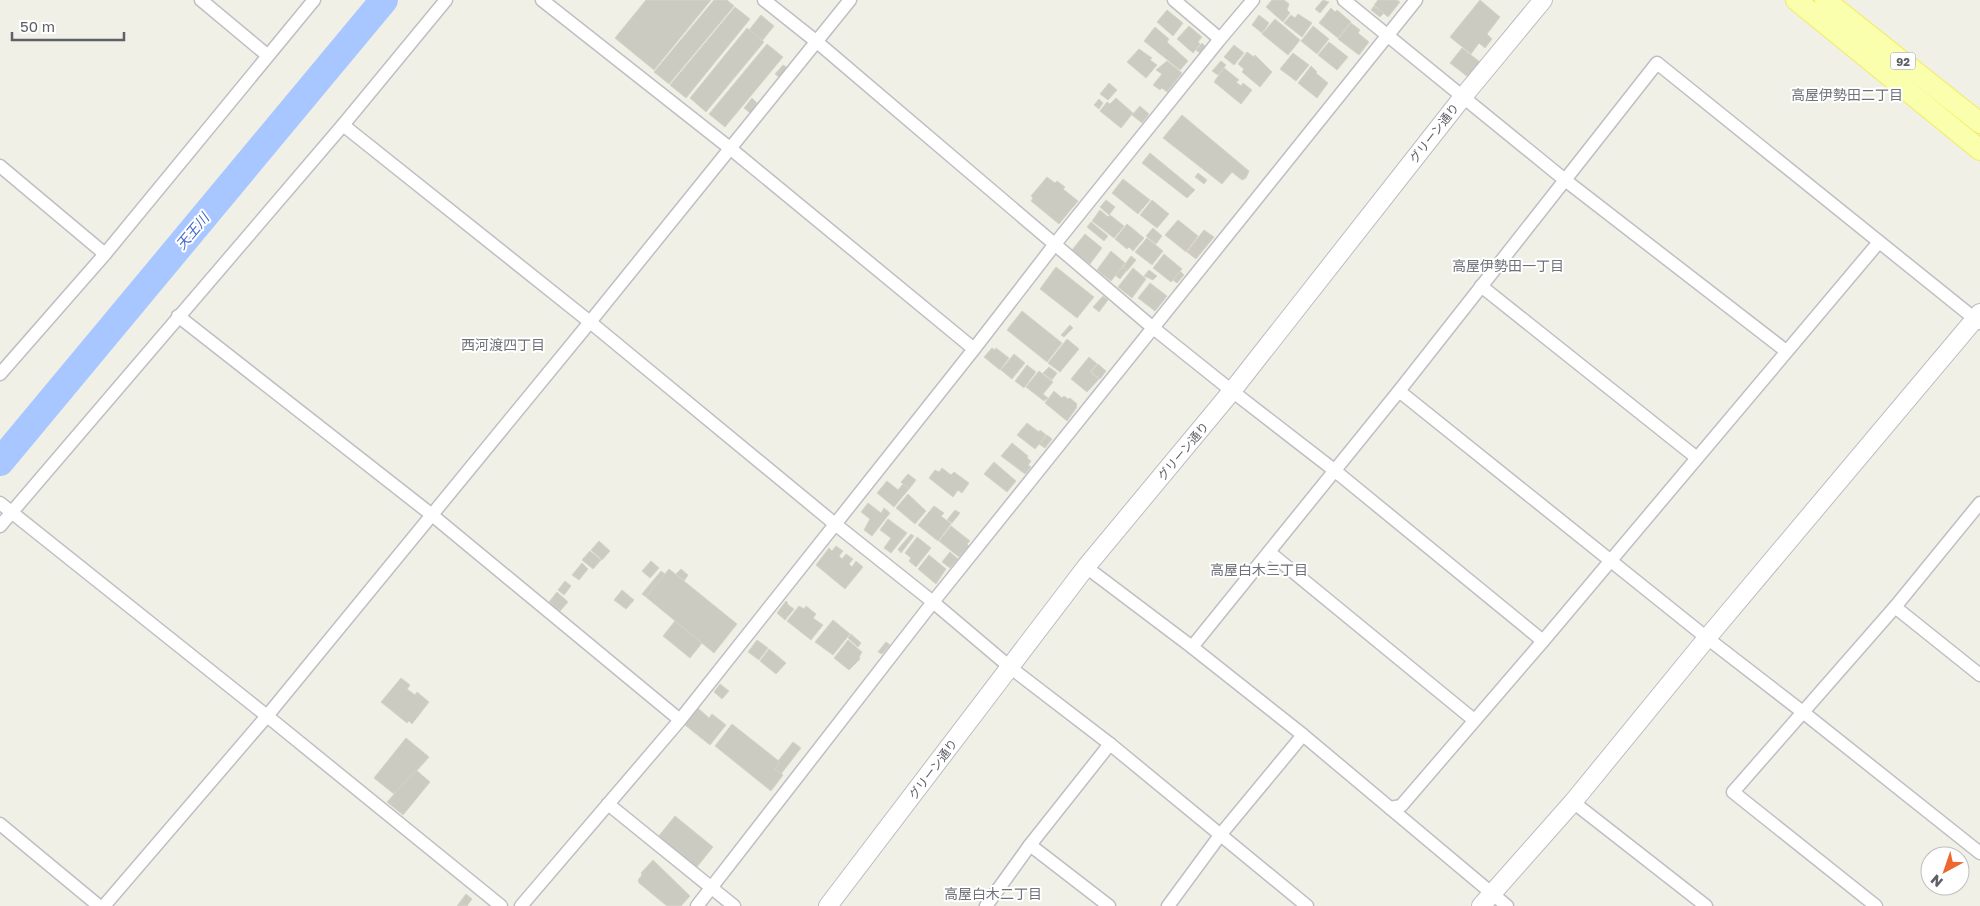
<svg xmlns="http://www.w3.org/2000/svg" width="1980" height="906" font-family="'Golos Text','Noto Sans JP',sans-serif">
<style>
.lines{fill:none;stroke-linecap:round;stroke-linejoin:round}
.river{stroke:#a8c6ff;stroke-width:28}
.building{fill:#cbcbc2;stroke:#d5d4c4}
.street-casing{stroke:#bebec5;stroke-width:15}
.secondary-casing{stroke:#bcbdc4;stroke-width:20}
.primary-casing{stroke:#f5eb5b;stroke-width:22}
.street{stroke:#fff;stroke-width:12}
.secondary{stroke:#fff;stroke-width:18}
.primary{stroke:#faffad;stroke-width:20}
.labels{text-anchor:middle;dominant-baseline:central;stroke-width:4;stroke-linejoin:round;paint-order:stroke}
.shield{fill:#fff;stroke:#8e9095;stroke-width:1}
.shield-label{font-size:11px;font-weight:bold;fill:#5e6067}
.street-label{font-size:12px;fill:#5e6067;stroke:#fff}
.neighbourhood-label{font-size:14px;fill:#6f7279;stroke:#fff}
.water-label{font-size:14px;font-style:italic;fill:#4669c7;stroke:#fff}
</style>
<rect width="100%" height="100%" fill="#f0f0e6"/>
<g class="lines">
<!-- river -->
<polyline class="river" points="0,462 384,0"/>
</g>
<!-- building -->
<g class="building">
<polygon points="646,0 711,0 654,70 615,38"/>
<polygon points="714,0 727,0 734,6 669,84 654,72"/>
<polygon points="1272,0 1284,0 1289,4 1287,10 1290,13 1283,22 1266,7"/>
<polygon points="1323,0 1329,2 1320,13 1315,9"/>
<polygon points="1378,0 1397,0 1400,2 1388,17 1374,5"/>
<polygon points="1480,0 1500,17 1487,34 1492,39 1485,48 1479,43 1471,54 1450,37"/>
<polygon points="1374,6 1384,13 1380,17 1371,10"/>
<polygon points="735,7 750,19 686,98 670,85"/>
<polygon points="1331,8 1335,12 1337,10 1351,22 1338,38 1319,23"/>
<polygon points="1167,10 1183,23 1173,36 1157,22"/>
<polygon points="1298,14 1312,23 1302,37 1284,23 1291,15 1295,18"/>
<polygon points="761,15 774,26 762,41 749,30"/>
<polygon points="1259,15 1269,23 1262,33 1252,25"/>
<polygon points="1275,19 1300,40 1288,55 1262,34"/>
<polygon points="1351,23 1360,30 1358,33 1369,42 1359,55 1338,39"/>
<polygon points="1189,26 1202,37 1198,42 1200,44 1193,53 1177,39"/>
<polygon points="1313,26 1329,39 1317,54 1301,41"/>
<polygon points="1155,27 1169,39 1167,42 1188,61 1180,70 1144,41"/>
<polygon points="747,28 764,42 706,112 690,98"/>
<polygon points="1329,42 1348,57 1337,70 1318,55"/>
<polygon points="1202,43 1206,47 1200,53 1196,50"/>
<polygon points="767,44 783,57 725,127 709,114"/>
<polygon points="1234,45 1244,53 1234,65 1224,57"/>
<polygon points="1462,48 1480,62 1468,77 1450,63"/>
<polygon points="1139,49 1152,58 1150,60 1157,65 1146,78 1127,62"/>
<polygon points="1247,52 1254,57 1255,55 1272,72 1260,87 1242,72 1244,69 1238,64"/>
<polygon points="1293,53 1309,65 1296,81 1280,69"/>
<polygon points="1167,61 1182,73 1167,92 1162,88 1160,90 1153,85 1162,74 1156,70"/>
<polygon points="1221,61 1226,65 1218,75 1212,71"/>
<polygon points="783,65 788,68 780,78 775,74"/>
<polygon points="1311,66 1317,72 1316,73 1328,83 1317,98 1298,83"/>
<polygon points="1224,68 1239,80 1236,82 1241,86 1243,83 1252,90 1241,104 1214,82"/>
<polygon points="1109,83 1117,90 1108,100 1100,94"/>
<polygon points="752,98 757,103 750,113 744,108"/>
<polygon points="1116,98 1133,113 1121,128 1100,111 1107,102 1110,104"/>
<polygon points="1099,99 1103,103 1099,109 1094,105"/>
<polygon points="1140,106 1149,114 1142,123 1132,115"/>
<polygon points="1182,115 1249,171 1246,178 1242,180 1232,172 1222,184 1163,138"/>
<polygon points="1150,153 1195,190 1187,198 1142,163"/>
<polygon points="1198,173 1207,180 1204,184 1195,177"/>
<polygon points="1047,177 1055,183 1057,181 1065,187 1063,189 1078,201 1059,224 1031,201 1033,198 1031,196"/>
<polygon points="1123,179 1150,200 1138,214 1112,193"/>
<polygon points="1106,200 1115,207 1109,215 1100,207"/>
<polygon points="1152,200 1169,214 1157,228 1140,215"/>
<polygon points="1100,210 1108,217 1110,215 1124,226 1114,238 1092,221"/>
<polygon points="1178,220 1198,236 1186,252 1165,235"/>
<polygon points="1091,222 1108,236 1104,241 1087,227"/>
<polygon points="1127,224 1144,238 1133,251 1129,247 1127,249 1115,239"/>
<polygon points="1153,228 1162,236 1156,244 1146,236"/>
<polygon points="1204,230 1214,237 1196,259 1187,252"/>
<polygon points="1085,234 1102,248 1090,264 1072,250"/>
<polygon points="1147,238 1163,251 1152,265 1135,252"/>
<polygon points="1111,251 1125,263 1111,281 1097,270"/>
<polygon points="1164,254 1182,269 1171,282 1153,268"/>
<polygon points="1131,256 1136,260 1127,271 1123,267"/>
<polygon points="1056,267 1094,297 1077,318 1040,289"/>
<polygon points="1123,267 1127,270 1120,279 1115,275"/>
<polygon points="1133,268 1146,279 1132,298 1118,287"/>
<polygon points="1149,270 1157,276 1153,280 1144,276"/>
<polygon points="1180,271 1184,275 1177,283 1173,280"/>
<polygon points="1150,283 1167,296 1155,311 1138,298"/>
<polygon points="1103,296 1108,300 1099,312 1093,307"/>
<polygon points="1022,311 1062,343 1047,362 1007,330"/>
<polygon points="1070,325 1073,328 1064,337 1061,335"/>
<polygon points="1067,339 1079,349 1060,372 1048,363"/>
<polygon points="992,348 995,350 996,348 1009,358 1000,370 984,357"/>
<polygon points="1014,354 1025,363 1012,379 1001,370"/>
<polygon points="1089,357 1097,364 1090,372 1099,379 1087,392 1071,379"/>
<polygon points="1098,364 1106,371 1100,379 1091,372"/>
<polygon points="1027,365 1036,372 1024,388 1015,381"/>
<polygon points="1049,367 1057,373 1052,380 1043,373"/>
<polygon points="1039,371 1053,382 1043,394 1048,398 1044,401 1026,387"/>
<polygon points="1054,391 1062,398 1064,396 1068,399 1070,398 1077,404 1076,406 1077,407 1067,421 1045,403"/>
<polygon points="1027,423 1039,432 1040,430 1046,435 1035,449 1017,435"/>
<polygon points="1047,435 1052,439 1045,448 1039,444"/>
<polygon points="1012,443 1028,456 1027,458 1031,461 1028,465 1031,467 1025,474 1001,456"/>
<polygon points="994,462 1016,481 1007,492 984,474"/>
<polygon points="942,468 951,475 954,472 969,483 962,493 958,490 953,497 929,478 935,470 939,472"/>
<polygon points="908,474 916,480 909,489 901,482"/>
<polygon points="887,481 898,490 903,484 909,489 894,507 877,493"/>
<polygon points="908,494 926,511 915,524 896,508"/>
<polygon points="868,503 881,513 884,508 890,513 872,536 864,530 870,519 861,512"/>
<polygon points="934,506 944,513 941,516 951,524 938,541 918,525"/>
<polygon points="955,510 960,513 952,523 947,520"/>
<polygon points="888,519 907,533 891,553 884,548 891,538 880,530"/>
<polygon points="951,526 970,541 967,544 969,546 959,557 939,541"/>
<polygon points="911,534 914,536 901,553 898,549"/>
<polygon points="917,537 931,548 916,567 909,561 911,558 905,553"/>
<polygon points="599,541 610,551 602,560 591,550"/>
<polygon points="836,546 843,551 839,556 842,559 846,554 853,559 849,564 852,567 856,561 863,567 845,589 816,565 829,548 832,551"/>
<polygon points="590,551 601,560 593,569 582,560"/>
<polygon points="950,552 958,559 950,568 942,562"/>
<polygon points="929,555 946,569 936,584 918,569"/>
<polygon points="651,561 659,568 650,578 642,571"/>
<polygon points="582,563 588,569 579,580 572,575"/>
<polygon points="669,569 737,624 714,653 646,597"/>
<polygon points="681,569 688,575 684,581 676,574"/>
<polygon points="661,571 665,574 646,597 642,594"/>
<polygon points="565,581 571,586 564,595 558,590"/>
<polygon points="622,590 634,600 626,609 614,600"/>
<polygon points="557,592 568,602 560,611 549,602"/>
<polygon points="786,601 788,603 787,604 794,609 785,620 777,613"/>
<polygon points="799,606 804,609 806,606 816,614 813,618 823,625 811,640 787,621"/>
<polygon points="833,620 850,634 833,655 815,642"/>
<polygon points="675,621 702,643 690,658 663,636"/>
<polygon points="851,634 861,643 858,647 848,638"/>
<polygon points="757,640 768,648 759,660 748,652"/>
<polygon points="848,640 862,652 859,657 860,659 849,670 834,658"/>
<polygon points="886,642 890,645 882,654 878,652"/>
<polygon points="769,649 786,663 776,674 760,661"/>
<polygon points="401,678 410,685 407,689 415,695 417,692 429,702 412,724 409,721 407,723 381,702"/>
<polygon points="720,684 729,691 722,699 714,692"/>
<polygon points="698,708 709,718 712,714 726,725 710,745 685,725"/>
<polygon points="732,724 780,762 775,769 783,775 771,791 715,746"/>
<polygon points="406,738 429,757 397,793 395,792 394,794 374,778"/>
<polygon points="793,742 801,748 781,774 775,769 780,762 778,761"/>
<polygon points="416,770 430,782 403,815 387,802"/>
<polygon points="675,816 713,847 696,868 658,837"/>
<polygon points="653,860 690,896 681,906 667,906 639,883 638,880 642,875 641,873"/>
<polygon points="466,894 472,899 467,906 457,906"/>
</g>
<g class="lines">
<!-- street casing -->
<g class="street-casing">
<g id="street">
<polyline points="201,0 267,55"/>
<polyline points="542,0 731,149 974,349"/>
<polyline points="764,0 817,42 1152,327 1232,391 1334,470 1543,641"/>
<polyline points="1174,0 1220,39"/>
<polyline points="1344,0 1565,180 1786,351"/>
<polyline points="343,125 590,322 835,524 933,602 1011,668 1110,744 1307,906"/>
<polyline points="0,166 105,254"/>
<polyline points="1481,286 1697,458"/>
<polyline points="178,316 432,515 680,720"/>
<polyline points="0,374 105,254 314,0"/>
<polyline points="1399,391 1707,638 1804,713 1980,853"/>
<polyline points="0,503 267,716 501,906"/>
<polyline points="0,526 343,125 446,0"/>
<polyline points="1269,552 1474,720"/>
<polyline points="1086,567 1192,647"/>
<polyline points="1895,607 1980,675"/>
<polyline points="1573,802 1706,906"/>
<polyline points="608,804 734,906"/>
<polyline points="1390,808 1401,806 1543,641 1879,242"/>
<polyline points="0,824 99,906"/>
<polyline points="1030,845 1109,906"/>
<polyline points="104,906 267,716 590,322 850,0"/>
<polyline points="521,906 680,720 974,349 1055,244 1220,39 1253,0"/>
<polyline points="697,906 933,602 1416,0"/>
<polyline points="986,906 1030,845 1110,744"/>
<polyline points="1168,906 1221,834 1303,735"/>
<polyline points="1507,906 1303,735 1192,647 1399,391 1657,63 1980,323"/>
<polyline points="1876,906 1733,792 1895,607 1980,503"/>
</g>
</g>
<!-- secondary casing -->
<g class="secondary-casing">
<g id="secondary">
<polyline points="828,906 1086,567 1232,391 1462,98 1543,0"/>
<polyline points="1481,906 1573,802 1707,638 1980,313"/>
</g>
</g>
<!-- primary casing -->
<g class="primary-casing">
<g id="primary">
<polyline points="1796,0 1980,150"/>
<polyline points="1825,0 1980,123"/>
</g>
</g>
<!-- street -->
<use href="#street" class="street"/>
<!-- secondary -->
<use href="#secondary" class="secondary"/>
<!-- primary -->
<use href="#primary" class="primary"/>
</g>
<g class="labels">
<!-- shield labels -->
<rect class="shield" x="1890.5" y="52.5" width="25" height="17" rx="4"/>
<g class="shield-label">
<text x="1903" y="61">92</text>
</g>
<!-- street labels -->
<g class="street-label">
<text transform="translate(1434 133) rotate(-52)">グリーン通り</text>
<text transform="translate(1183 451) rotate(-50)">グリーン通り</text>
<text transform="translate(933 769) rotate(-53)">グリーン通り</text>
</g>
<!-- neighbourhood labels -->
<g class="neighbourhood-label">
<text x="1847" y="94">高屋伊勢田二丁目</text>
<text x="1508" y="265">高屋伊勢田一丁目</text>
<text x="503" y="344">西河渡四丁目</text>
<text x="1259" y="569">高屋白木三丁目</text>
<text x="993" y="893">高屋白木二丁目</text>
</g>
<!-- water labels -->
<g class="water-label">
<text transform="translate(192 231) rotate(-50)">天王川</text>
</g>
</g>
<!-- north arrow -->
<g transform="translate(1945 871) rotate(220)"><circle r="24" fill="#ffffff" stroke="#bfbfc2"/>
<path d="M0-4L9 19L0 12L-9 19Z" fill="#ed672f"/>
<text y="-8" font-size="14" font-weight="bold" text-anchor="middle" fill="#5e6067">N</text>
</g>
<!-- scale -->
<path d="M12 32v8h112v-8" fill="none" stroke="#5e6067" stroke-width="2.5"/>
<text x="20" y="32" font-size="15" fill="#5e6067" stroke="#ffffff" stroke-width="4" paint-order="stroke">50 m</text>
</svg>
